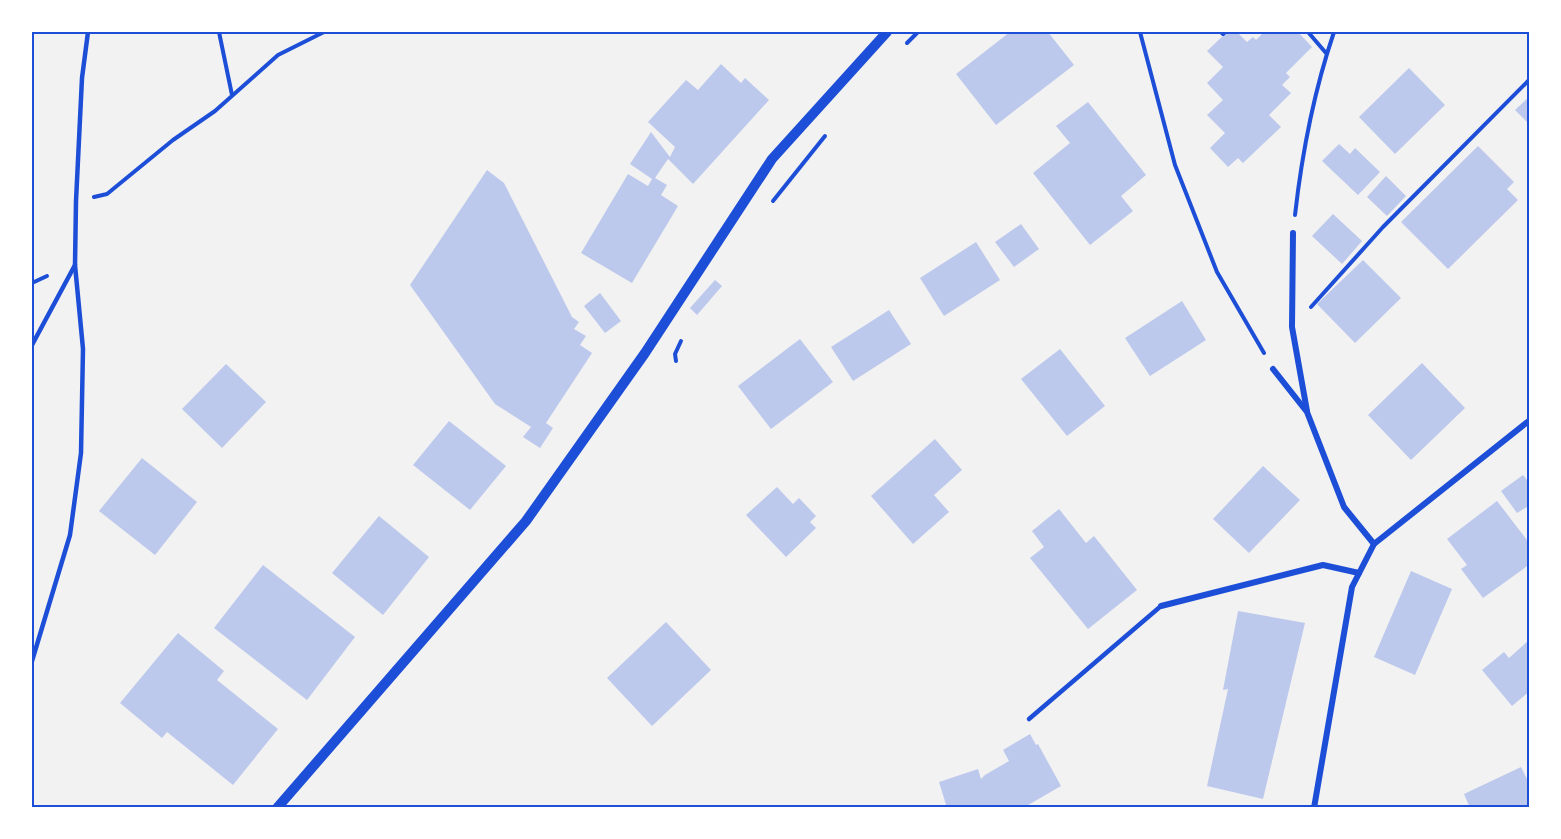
<svg xmlns="http://www.w3.org/2000/svg" width="1561" height="839" font-family="'Open Sans',sans-serif">
<style>
.building{fill:#bdc9ec}
.lines{fill:none;stroke-linecap:round;stroke-linejoin:round}
.path{stroke:#1d4ed8;stroke-width:4}
.service{stroke:#1d4ed8;stroke-width:4.5}
.minor{stroke:#1d4ed8;stroke-width:6}
.tertiary{stroke:#1d4ed8;stroke-width:10}
.neatline{fill:none;stroke:#1d4ed8;stroke-width:2}
</style>
<rect width="100%" height="100%" fill="#f2f2f2"/>
<!-- building -->
<g class="building">
<polygon points="1010,32 1048,32 1074,65 996,125 956,74"/>
<polygon points="1227,32 1237,32 1247,42 1253,37 1256,40 1264,32 1298,32 1312,47 1286,73 1290,77 1282,85 1291,93 1269,115 1281,127 1243,163 1238,158 1228,167 1210,148 1225,133 1207,115 1223,100 1207,83 1223,67 1207,51"/>
<polygon points="721,64 741,83 745,78 769,100 693,184 668,159 655,178 667,185 661,195 678,206 632,283 581,253 628,174 648,186 652,179 630,164 651,132 670,157 675,147 648,122 686,80 698,90"/>
<polygon points="1409,68 1445,105 1395,154 1359,117"/>
<polygon points="1530,96 1530,125 1515,110"/>
<polygon points="1088,102 1146,175 1121,196 1133,211 1090,245 1033,173 1070,143 1056,126"/>
<polygon points="1339,144 1350,154 1355,148 1380,172 1358,195 1322,161"/>
<polygon points="1478,146 1514,182 1507,189 1518,200 1448,269 1401,222"/>
<polygon points="487,170 504,183 572,317 579,322 574,329 586,336 580,345 592,353 546,423 553,428 540,448 523,437 531,427 495,404 410,285"/>
<polygon points="1386,176 1406,196 1387,216 1367,197"/>
<polygon points="1333,214 1362,241 1342,264 1312,236"/>
<polygon points="1021,224 1039,249 1014,267 995,242"/>
<polygon points="976,242 1000,280 944,316 920,278"/>
<polygon points="1363,260 1401,298 1355,343 1317,304"/>
<polygon points="715,280 722,286 697,315 690,308"/>
<polygon points="600,293 621,321 605,333 584,306"/>
<polygon points="1182,301 1206,340 1150,376 1125,338"/>
<polygon points="889,310 911,344 853,381 831,347"/>
<polygon points="800,339 833,382 771,429 738,386"/>
<polygon points="1060,349 1105,406 1067,436 1021,379"/>
<polygon points="1422,363 1465,408 1411,460 1368,415"/>
<polygon points="226,364 266,402 222,448 182,409"/>
<polygon points="449,421 506,466 470,510 413,465"/>
<polygon points="935,439 962,470 934,495 949,512 913,544 871,496"/>
<polygon points="142,458 197,502 155,555 99,511"/>
<polygon points="1263,466 1300,500 1249,553 1213,519"/>
<polygon points="1523,475 1530,484 1530,505 1517,513 1501,491"/>
<polygon points="777,487 793,504 799,498 816,516 810,522 816,528 786,557 746,515"/>
<polygon points="1497,501 1530,544 1530,564 1483,598 1461,569 1467,565 1447,539"/>
<polygon points="1059,509 1086,543 1094,536 1137,590 1088,629 1030,558 1044,547 1032,531"/>
<polygon points="379,516 429,557 383,615 332,573"/>
<polygon points="263,565 355,637 307,700 214,628"/>
<polygon points="1411,571 1452,589 1415,675 1374,657"/>
<polygon points="1238,611 1305,623 1263,799 1207,786 1228,689 1223,690"/>
<polygon points="666,622 711,670 652,726 607,678"/>
<polygon points="178,633 224,671 217,680 278,729 233,785 167,732 162,738 120,703"/>
<polygon points="1528,641 1530,691 1512,706 1482,670 1504,652 1509,658"/>
<polygon points="1030,734 1036,745 1038,744 1061,786 1023,808 947,808 939,782 978,769 981,779 985,775 1009,761 1003,750"/>
<polygon points="1521,767 1530,785 1530,808 1470,808 1464,794"/>
</g>
<g class="lines">
<!-- path -->
<g class="path">
<polyline points="219,32 232,95"/>
<polyline points="1140,32 1175,165 1217,272 1264,353"/>
<polyline points="1221,32 1223,34 1225,32"/>
<polyline points="1308,32 1326,53"/>
<polyline points="907,43 918,32"/>
<polyline points="94,197 107,194 173,140 215,111 278,55 324,32"/>
<polyline points="773,201 825,136"/>
<path d="M1295,215C1302,153 1314,91 1334,32"/>
<polyline points="32,283 47,276"/>
<polyline points="1311,307 1383,227 1530,79"/>
<polyline points="676,361 675,354 681,341"/>
</g>
<!-- service -->
<g class="service">
<polyline points="32,345 75,265"/>
<polyline points="32,661 70,535 81,453 83,349 75,265 76,201 82,78 88,32"/>
<polyline points="1029,719 1161,606"/>
</g>
<!-- minor -->
<g class="minor">
<polyline points="1293,233 1292,327 1307,411"/>
<polyline points="1273,369 1307,412 1344,507 1374,544"/>
<polyline points="1161,606 1323,565 1359,573"/>
<polyline points="1314,808 1352,587 1374,544 1530,420"/>
</g>
<!-- tertiary -->
<polyline class="tertiary" points="277,808 526,521 645,353 772,159 887,32"/>
</g>
<!-- border -->
<rect width="1561" height="839" fill="none" stroke="#ffffff" stroke-width="66"/>
<rect x="33" y="33" width="1495" height="773" class="neatline"/>
</svg>
